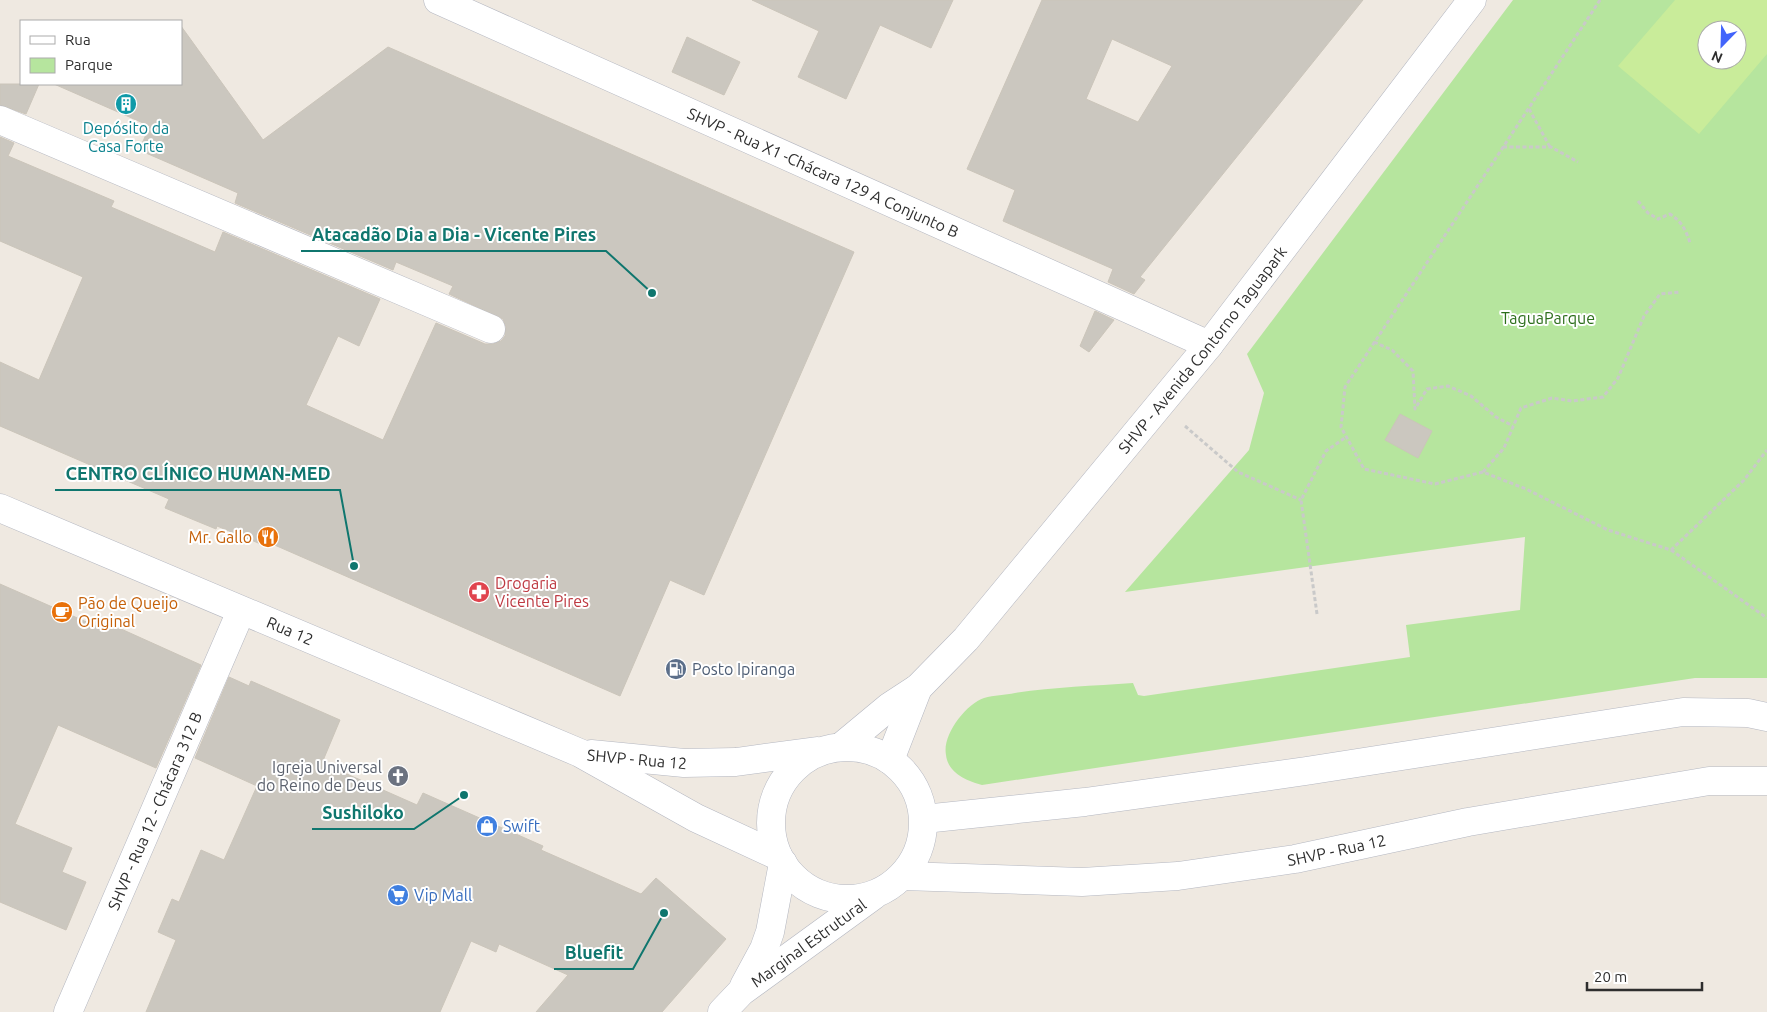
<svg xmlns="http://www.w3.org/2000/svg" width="1767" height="1012" font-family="Ubuntu,sans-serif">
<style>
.green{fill:#b6e59e;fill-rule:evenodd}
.pitch{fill:#c9ec9a;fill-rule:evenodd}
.building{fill:#cbc7bf;stroke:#cbc5ba;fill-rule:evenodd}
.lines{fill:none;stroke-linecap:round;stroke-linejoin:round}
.street-casing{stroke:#b4b7c1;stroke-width:29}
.secondary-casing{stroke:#b4b7c1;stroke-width:29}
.path{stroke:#c9c9c9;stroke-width:3;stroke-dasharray:4 2.5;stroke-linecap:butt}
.street{stroke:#fff;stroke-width:28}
.secondary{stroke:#fff;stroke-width:28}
.labels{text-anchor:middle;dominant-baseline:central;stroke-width:4;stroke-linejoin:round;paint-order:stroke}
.culture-label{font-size:16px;fill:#0d838f;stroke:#fff}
.street-label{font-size:16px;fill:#2e2e2e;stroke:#fff}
.park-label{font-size:16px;fill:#2c6e1b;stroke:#fff}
.food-label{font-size:16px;fill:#c56008;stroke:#fff;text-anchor:end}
.health-label{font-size:16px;fill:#be3a42;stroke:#fff;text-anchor:start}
.service-label{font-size:16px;fill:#4e5e75;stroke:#fff;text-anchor:start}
.worship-label{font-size:16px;fill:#5b616d;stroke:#fff;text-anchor:end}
.shop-label{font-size:16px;fill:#366cbe;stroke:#fff;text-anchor:start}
.leader{fill:none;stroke:#0f766e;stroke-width:2}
.callout-dot{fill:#0f766e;stroke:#fff;stroke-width:2}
.callout-label{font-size:18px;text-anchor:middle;font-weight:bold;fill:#0f766e;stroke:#fff;stroke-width:4;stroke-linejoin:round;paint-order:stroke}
</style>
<rect width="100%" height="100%" fill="#efe9e1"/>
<!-- green -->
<path class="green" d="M1513,0H1767V678H1695L982,785C967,781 948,773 946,755C942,735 966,704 984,698C994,695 1005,695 1015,693C1054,687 1093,686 1133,683L1138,695L1144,696L1410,657L1406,625L1520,610L1525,537L1125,592L1249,450L1264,393L1247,354ZM1707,30H1737V60H1707Z"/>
<!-- pitch -->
<path class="pitch" d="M1675,0H1767V54L1699,134L1618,66ZM1707,30H1737V60H1707Z"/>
<!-- building -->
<g class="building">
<polygon points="752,0 953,0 931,48 880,25 846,99 798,77 819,31"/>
<path d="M1042,0H1363L1140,277L1145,280L1134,294L1108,282L1113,269L1003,221L1015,190L967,169ZM1112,39L1172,66L1138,122L1086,99Z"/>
<polygon points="181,26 263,140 388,47 854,252 704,595 670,580 620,696 270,543 268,547 217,526 216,529 165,508 169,499 0,426 0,362 39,380 83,277 0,241 0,137 14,143 8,156 114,201 111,207 215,252 223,232 380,299 359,346 338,336 306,405 383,440 436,323 485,344 493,344 501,341 505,336 506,327 503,319 449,294 453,286 396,262 393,270 235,203 238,193 139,150 150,126 54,84 181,84"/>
<polygon points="687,37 740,62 724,95 672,72"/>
<polygon points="0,84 39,84 26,114 0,105"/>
<polygon points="1095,311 1114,320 1089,352 1080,346"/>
<polygon points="1400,414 1432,431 1418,458 1385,440"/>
<polygon points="0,584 107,631 110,624 201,665 156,768 58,725 15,824 72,848 62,872 86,882 66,930 0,902"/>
<polygon points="229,677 249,686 251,681 340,720 322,763 417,805 423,793 543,846 541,850 641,894 656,878 726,939 662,1012 536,1012 568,975 499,944 496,952 471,941 440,1012 146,1012 176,940 158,932 172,899 179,902 201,850 224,860 257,786 195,758"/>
</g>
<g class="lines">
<!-- street casing -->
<g class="street-casing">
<g id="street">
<path id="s1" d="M438,0L1209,345"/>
<polyline points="0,120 491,329"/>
<path id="s2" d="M68,1012L241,611"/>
</g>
</g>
<!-- secondary casing -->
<g class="secondary-casing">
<g id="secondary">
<path id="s3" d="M0,508L580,753L696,818L778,856"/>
<path id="s4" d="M842,746L889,707L918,688L966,639L1209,345L1472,0"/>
<circle cx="847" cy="823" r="76"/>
<polyline points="591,754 684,763 736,762 817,751"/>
<polyline points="890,760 918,688"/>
<polyline points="924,819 1085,802 1306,771 1683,712 1748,713 1767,717"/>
<path id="s5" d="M903,876L1082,882L1178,876L1295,859L1468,822L1709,781H1767"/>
<polyline points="744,986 764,949 770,932 783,863"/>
<path id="s6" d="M722,1012L741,992L873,896"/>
</g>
</g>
<!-- path -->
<g class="path">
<polyline points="1600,0 1345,387 1341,427 1364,469 1435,484 1483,472 1526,489 1608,530 1671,550 1744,480 1767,450"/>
<polyline points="1529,109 1550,147"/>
<polyline points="1503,147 1551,147 1578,162"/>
<path d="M1638,201L1648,213L1658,219L1670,214C1682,222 1686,230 1690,243"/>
<polyline points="1374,342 1392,350 1413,371 1415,409 1427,389 1448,386 1471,396 1496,417 1513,426"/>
<polyline points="1185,426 1238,472 1301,500"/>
<polyline points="1483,472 1504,448 1521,408 1552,398 1572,401 1603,397 1618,378 1644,316 1660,294 1680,292"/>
<polyline points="1671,550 1767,618"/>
<polyline points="1317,614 1301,500 1326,451 1346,437"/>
</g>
<!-- street -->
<use href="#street" class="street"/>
<!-- secondary -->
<use href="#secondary" class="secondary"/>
</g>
<!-- icons -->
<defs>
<g id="building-disc" transform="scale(1.125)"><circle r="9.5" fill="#0f9aa8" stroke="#fff"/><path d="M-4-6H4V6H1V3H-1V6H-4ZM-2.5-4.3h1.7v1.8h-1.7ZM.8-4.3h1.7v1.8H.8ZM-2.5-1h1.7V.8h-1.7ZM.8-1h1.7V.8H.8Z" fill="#fff"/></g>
<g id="restaurant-disc" transform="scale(1.125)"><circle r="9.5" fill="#e8710a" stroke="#fff"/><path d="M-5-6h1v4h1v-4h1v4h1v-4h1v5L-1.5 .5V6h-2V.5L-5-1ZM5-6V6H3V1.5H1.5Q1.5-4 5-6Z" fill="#fff"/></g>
<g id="pharmacy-disc" transform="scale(1.125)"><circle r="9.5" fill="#e0444e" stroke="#fff"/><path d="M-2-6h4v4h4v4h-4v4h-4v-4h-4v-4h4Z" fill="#fff"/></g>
<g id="cafe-disc" transform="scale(1.125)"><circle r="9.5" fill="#e8710a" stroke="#fff"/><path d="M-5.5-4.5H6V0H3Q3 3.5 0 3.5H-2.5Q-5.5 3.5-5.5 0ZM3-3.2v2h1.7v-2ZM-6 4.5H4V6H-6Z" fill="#fff"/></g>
<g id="fuel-disc" transform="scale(1.125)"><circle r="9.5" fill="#5c6f8a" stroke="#fff"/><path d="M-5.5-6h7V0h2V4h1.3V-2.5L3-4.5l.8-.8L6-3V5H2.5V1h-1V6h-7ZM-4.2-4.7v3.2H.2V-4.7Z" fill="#fff"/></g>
<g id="church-disc" transform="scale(1.125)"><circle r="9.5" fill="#6b7280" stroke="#fff"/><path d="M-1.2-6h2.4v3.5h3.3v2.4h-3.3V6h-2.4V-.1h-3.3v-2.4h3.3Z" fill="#fff"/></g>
<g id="shop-disc" transform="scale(1.125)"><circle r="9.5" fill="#3f7fe0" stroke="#fff"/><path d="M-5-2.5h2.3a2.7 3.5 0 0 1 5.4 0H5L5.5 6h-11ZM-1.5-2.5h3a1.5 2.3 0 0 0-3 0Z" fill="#fff"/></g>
<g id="supermarket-disc" transform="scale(1.125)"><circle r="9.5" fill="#3f7fe0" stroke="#fff"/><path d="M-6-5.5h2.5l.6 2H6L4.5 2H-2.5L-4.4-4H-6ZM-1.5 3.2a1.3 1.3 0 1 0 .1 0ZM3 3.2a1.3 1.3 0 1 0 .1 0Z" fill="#fff"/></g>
</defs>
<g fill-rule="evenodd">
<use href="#building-disc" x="126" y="104"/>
<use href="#restaurant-disc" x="268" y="537"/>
<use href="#pharmacy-disc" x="479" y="592"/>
<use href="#cafe-disc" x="62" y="612"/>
<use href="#fuel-disc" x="676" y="669"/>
<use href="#church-disc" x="398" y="776"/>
<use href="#shop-disc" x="487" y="826"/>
<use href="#supermarket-disc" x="398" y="895"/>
</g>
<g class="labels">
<!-- culture labels -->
<g class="culture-label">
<text x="126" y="128">Depósito da<tspan x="126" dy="18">Casa Forte</tspan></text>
</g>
<!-- street labels -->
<g class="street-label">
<text stroke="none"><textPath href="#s1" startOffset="422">SHVP - Rua X1 -Chácara 129 A Conjunto B</textPath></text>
<text stroke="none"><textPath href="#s4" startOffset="538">SHVP - Avenida Contorno Taguapark</textPath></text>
<text stroke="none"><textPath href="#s3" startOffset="315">Rua 12</textPath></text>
<text transform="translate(637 759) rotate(5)">SHVP - Rua 12</text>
<text stroke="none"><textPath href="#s2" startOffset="219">SHVP - Rua 12 - Chácara 312 B</textPath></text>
<text stroke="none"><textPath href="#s5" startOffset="436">SHVP - Rua 12</textPath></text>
<text stroke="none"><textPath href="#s6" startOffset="111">Marginal Estrutural</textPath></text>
</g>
<!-- park labels -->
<g class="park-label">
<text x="1548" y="318">TaguaParque</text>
</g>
<!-- food labels -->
<g class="food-label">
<text x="252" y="537">Mr. Gallo</text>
<text x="78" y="603" text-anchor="start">Pão de Queijo<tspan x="78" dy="18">Original</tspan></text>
</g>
<!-- health labels -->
<g class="health-label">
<text x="495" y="583">Drogaria<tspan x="495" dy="18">Vicente Pires</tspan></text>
</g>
<!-- service labels -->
<g class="service-label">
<text x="692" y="669">Posto Ipiranga</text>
</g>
<!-- worship labels -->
<g class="worship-label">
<text x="382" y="767">Igreja Universal<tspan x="382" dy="18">do Reino de Deus</tspan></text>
</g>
<!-- shop labels -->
<g class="shop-label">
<text x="503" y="826">Swift</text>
<text x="414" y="895">Vip Mall</text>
</g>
</g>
<!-- callouts -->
<path class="leader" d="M652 293L606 251H301M354 566L340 490H55M464 795L414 829H312M664 913L633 969H554"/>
<g class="callout-dot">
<circle cx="652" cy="293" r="5"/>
<circle cx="354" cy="566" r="5"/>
<circle cx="464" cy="795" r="5"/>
<circle cx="664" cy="913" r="5"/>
</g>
<g class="callout-label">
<text x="454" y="241">Atacadão Dia a Dia - Vicente Pires</text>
<text x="198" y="480">CENTRO CLÍNICO HUMAN-MED</text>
<text x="363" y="819">Sushiloko</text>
<text x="594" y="959">Bluefit</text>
</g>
<!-- legend -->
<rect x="20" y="20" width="162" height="65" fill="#ffffff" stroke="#ababab"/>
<rect x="30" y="36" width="25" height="8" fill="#ffffff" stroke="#ababab"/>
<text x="65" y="45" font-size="15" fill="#2e2e2e">Rua</text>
<rect x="30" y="58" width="25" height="15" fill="#b6e59e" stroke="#ababab"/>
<text x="65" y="70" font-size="15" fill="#2e2e2e">Parque</text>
<!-- north arrow -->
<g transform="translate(1722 45) rotate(203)"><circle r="24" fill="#ffffff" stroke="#ababab"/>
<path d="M0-4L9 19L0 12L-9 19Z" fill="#4264fb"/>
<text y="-8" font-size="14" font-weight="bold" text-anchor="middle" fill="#2e2e2e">N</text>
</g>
<!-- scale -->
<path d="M1587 982v8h115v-8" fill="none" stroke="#2e2e2e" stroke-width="2.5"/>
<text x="1594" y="982" font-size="15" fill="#2e2e2e" stroke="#ffffff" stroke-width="4" paint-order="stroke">20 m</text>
</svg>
